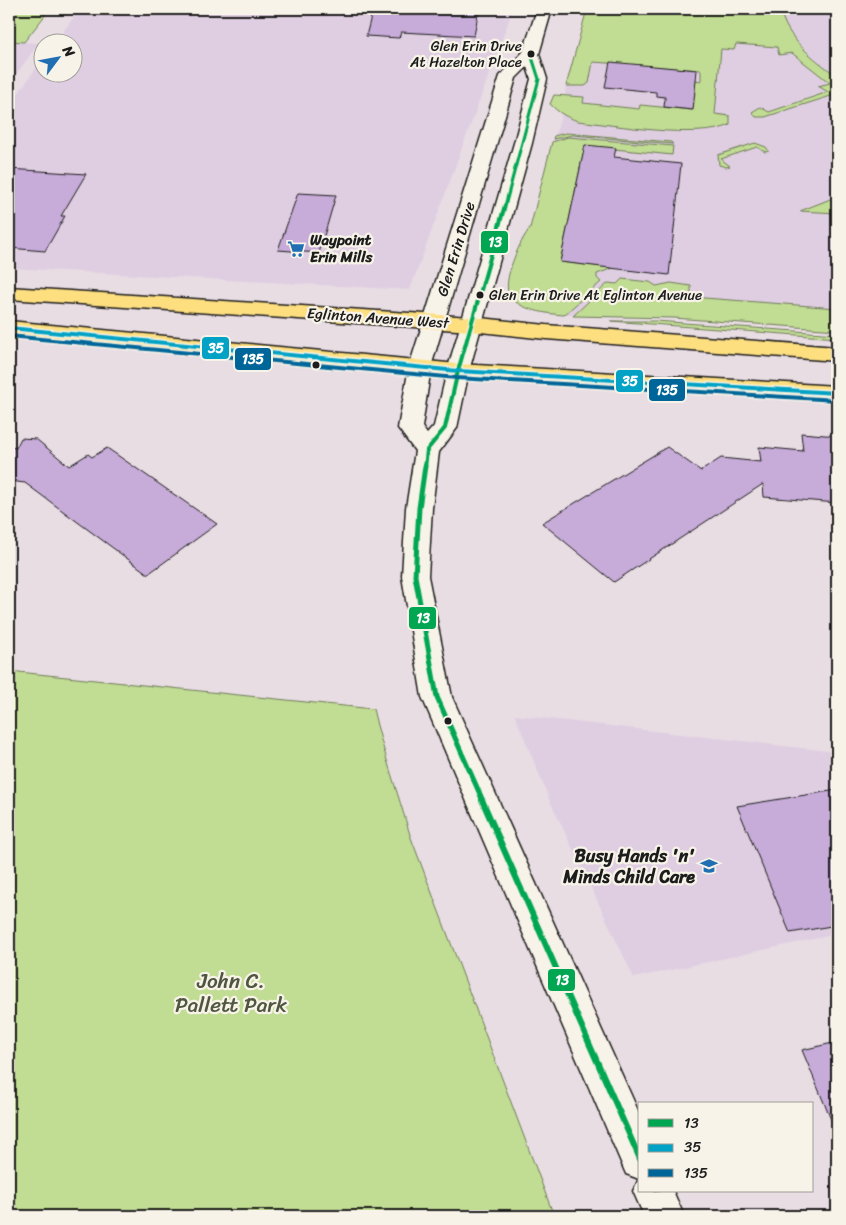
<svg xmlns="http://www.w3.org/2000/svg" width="846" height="1225" font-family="Sriracha,sans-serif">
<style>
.built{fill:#dfcee1}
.green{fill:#c1dc93;stroke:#6e7c58}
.building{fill:#c7abd9;stroke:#1c1c1c}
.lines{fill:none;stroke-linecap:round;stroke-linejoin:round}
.minor-casing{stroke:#1c1c1c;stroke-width:3}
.major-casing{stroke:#1c1c1c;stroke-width:3}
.minor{fill:#f7f3e8;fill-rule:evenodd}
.major{fill:#fddf80;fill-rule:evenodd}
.bus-1-far3-casing{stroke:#f7f3e8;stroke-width:5.5}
.bus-1-far2-casing{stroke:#f7f3e8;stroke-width:7}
.bus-1-far1-casing{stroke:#f7f3e8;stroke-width:9}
.bus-1-casing{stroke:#f7f3e8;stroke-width:10}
.bus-2-casing{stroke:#f7f3e8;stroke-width:7}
.bus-3-casing{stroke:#f7f3e8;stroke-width:7}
.bus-1-far3{stroke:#00a651;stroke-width:3}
.bus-1-far2{stroke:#00a651;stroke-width:4}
.bus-1-far1{stroke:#00a651;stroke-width:5}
.bus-1{stroke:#00a651;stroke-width:6}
.bus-2{stroke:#01a2c5;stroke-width:4}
.bus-3{stroke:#069;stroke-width:4}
.bus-dot{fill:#1c1c1c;stroke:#f7f3e8;stroke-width:2}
.labels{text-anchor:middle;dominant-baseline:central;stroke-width:4.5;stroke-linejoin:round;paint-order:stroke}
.far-bus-label{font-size:14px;fill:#1c1c1c;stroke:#f7f3e8;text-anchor:end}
.far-poi-label{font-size:15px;font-weight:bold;fill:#1c1c1c;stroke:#f7f3e8;text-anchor:start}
.far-street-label{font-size:15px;fill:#1c1c1c;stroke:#f7f3e8}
.poi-label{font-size:18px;font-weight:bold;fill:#1c1c1c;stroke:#f7f3e8;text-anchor:end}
.near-park-label{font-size:21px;fill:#4e5640;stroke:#f7f3e8}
.line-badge{stroke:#f7f3e8;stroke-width:2}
.badge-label{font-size:14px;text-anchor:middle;font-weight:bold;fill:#fff}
</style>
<rect width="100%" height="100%" fill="#e9dde4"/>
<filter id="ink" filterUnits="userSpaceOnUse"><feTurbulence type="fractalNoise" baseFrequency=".02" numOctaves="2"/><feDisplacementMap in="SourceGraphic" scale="10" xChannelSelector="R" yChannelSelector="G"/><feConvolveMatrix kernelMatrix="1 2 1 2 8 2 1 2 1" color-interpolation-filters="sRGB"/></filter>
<g filter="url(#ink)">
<!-- built -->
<g class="built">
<polygon points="80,9 513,9 410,290 9,268 9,106 42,60 42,72 72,72 72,42 55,42"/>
<polygon points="587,9 837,9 837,330 674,318 548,314 516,302 509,295 507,286 515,255 520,246 521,239 530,228 552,142 562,115 566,86"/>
<polygon points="9,41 39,43 9,84"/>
<polygon points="515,715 837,752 837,934 634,978 549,799"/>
</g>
<!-- green -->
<g class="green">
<polygon points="9,9 50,9 24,42 9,41"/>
<path d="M587,9H780C787,40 813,58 837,76V94L765,117H756L752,112L760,107L769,112L828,92L818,86L830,83L792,53L779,55L777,47L736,44L734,50L721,49L715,114L730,116V125C698,140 615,125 578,121C566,117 559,113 550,104L554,95L584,97L583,103L639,109L640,105L692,110L696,80L701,81V70L593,62L589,83L585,86H566Z"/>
<polygon points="566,133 671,142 673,144 573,135 553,139 554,136"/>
<path d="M568,137L673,146L672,155L585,146L560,262L613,268L597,274V278L601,282L564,315C548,314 519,310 510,296C500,283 521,239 530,228L552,142Z"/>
<polygon points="755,143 766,147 769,151 765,152 757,147 721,159 730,166 726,167 719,165 718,155"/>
<polygon points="833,198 837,202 837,213 800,211"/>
<polygon points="622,279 650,282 656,286 671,283 691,286 691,297 837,308 837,330 674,318 573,316 608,283 617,284"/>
<polygon points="611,321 656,321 837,334 837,338"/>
<path d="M9,671L373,709C383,752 398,793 410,835L554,1216H9Z"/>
</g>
<!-- building -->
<g class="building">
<polygon points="373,9 479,9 474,36 401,32 399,38 366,36"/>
<polygon points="610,62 697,70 693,110 664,107 665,97 656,96 656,92 605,87"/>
<polygon points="585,145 616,148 614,157 681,164 669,275 560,262"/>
<polygon points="9,169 86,174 61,216 65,216 45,251 9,248"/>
<polygon points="298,193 336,195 319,253 278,250"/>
<polygon points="801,433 837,436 837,503 764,497 763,484 614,582 542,523 667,447 701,471 721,458 761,462 759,447 803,451"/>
<polygon points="21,438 36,439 69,466 88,454 92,457 107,448 217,524 148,574 25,483 9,481 9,447 16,448"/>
<polygon points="837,790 837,925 790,933 737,806"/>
<polygon points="837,1042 837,1134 802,1050"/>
</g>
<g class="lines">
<!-- minor casing -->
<g class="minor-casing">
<path id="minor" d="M537,9H552L539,54L547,79L532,143L469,371L457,428L439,452L432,508L428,576L452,697L640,1115V1191H673L684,1216H644L633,1191L639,1179L626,1174L422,697L402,576L406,508L415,451L398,428L409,367L500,76L523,52ZM527,67L531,79L514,143L447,371L434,426L427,434L422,427L431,367L516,78Z"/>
</g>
<!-- major casing -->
<g class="major-casing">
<g id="major">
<polygon points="9,287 471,317 546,325 837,347 837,361 546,339 471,331 9,299"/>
<polygon points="9,321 458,364 837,386 837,400 458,378 9,335"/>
</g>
</g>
<!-- minor -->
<use href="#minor" class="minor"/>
<!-- major -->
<use href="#major" class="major"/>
<!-- bus-1-far3 casing -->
<g class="bus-1-far3-casing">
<polyline id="bus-1-far3" points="505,206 539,79 531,54"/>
</g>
<!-- bus-1-far2 casing -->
<g class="bus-1-far2-casing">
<polyline id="bus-1-far2" points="425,468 427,450 445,428 458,371 505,205"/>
</g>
<!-- bus-1-far1 casing -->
<g class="bus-1-far1-casing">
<polyline id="bus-1-far1" points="425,466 419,508 415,576 437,697 483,801"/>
</g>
<!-- bus-1 casing -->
<g class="bus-1-casing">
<polyline id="bus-1" points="482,800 640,1159"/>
</g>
<!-- bus-2 casing -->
<g class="bus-2-casing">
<polyline id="bus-2" points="9,328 458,371 837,393"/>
</g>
<!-- bus-3 casing -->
<g class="bus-3-casing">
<polyline id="bus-3" points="9,336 457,378 837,400"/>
</g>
<!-- bus-1-far3 -->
<use href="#bus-1-far3" class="bus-1-far3"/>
<!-- bus-1-far2 -->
<use href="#bus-1-far2" class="bus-1-far2"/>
<!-- bus-1-far1 -->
<use href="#bus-1-far1" class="bus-1-far1"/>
<!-- bus-1 -->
<use href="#bus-1" class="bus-1"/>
<!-- bus-2 -->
<use href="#bus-2" class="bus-2"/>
<!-- bus-3 -->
<use href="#bus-3" class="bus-3"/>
</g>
</g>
<!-- icons -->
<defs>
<g id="supermarket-bare" transform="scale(1.35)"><path d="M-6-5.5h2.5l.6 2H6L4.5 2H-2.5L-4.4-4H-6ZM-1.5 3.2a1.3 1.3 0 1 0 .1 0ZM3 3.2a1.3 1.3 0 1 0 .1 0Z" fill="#1f6fb2" stroke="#f7f3e8" stroke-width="2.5" paint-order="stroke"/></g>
<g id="school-bare" transform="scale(1.35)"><path d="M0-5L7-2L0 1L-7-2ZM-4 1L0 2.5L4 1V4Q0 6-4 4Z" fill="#1f6fb2" stroke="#f7f3e8" stroke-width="2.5" paint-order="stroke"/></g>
</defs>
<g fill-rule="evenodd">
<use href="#supermarket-bare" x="296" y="249"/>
<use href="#school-bare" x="709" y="866"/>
</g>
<!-- markers -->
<g class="bus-dot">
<circle cx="531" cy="54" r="4.5"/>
<circle cx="480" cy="295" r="4.5"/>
<circle cx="316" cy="365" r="4.5"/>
<circle cx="448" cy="721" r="4.5"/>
</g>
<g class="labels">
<!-- far-bus labels -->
<g class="far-bus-label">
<text x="522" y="46">Glen Erin Drive<tspan x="522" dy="16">At Hazelton Place</tspan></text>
<text x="489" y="295" text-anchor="start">Glen Erin Drive At Eglinton Avenue</text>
</g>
<!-- far-poi labels -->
<g class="far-poi-label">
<text x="310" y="240">Waypoint<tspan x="310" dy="17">Erin Mills</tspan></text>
</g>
<!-- far-street labels -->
<g class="far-street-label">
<text transform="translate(456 249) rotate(-73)">Glen Erin Drive</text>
<text transform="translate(378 318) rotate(4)">Eglinton Avenue West</text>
</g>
<!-- poi labels -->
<g class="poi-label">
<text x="695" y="856">Busy Hands 'n'<tspan x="695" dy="21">Minds Child Care</tspan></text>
</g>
<!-- near-park labels -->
<g class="near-park-label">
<text x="231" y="981">John C.<tspan x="231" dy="24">Pallett Park</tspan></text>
</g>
</g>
<g class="line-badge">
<rect x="480" y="230" width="29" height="24" rx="5" fill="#00a651"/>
<rect x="201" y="336" width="29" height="24" rx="5" fill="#01a2c5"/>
<rect x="234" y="347" width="38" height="24" rx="5" fill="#069"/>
<rect x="615" y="369" width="29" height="24" rx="5" fill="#01a2c5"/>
<rect x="648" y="378" width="38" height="24" rx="5" fill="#069"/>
<rect x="408" y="606" width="29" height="24" rx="5" fill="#00a651"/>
<rect x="547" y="968" width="29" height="24" rx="5" fill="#00a651"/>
</g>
<g class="badge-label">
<text x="495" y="247">13</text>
<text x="216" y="353">35</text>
<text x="253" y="364">135</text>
<text x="630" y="386">35</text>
<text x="667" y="395">135</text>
<text x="423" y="623">13</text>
<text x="562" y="985">13</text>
</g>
<!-- margin -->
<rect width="846" height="1225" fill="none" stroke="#f7f3e8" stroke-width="30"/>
<rect x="15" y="15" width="816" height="1195" fill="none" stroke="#1c1c1c" stroke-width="2" filter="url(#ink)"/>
<!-- legend -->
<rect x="638" y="1102" width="175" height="90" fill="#f7f3e8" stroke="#9f9d96"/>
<rect x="648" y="1119" width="25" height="8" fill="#00a651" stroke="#9f9d96"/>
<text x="684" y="1128" font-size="15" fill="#1c1c1c">13</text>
<rect x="648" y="1144" width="25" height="8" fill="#01a2c5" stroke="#9f9d96"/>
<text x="684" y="1152" font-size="15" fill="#1c1c1c">35</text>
<rect x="648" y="1169" width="25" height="8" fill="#006699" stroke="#9f9d96"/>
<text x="684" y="1178" font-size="15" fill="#1c1c1c">135</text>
<!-- north arrow -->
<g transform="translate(58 58) rotate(58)"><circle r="24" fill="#f7f3e8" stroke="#9f9d96"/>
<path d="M0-4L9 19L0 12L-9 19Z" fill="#1f6fb2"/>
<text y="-8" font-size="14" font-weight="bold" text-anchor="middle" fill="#1c1c1c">N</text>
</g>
</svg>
